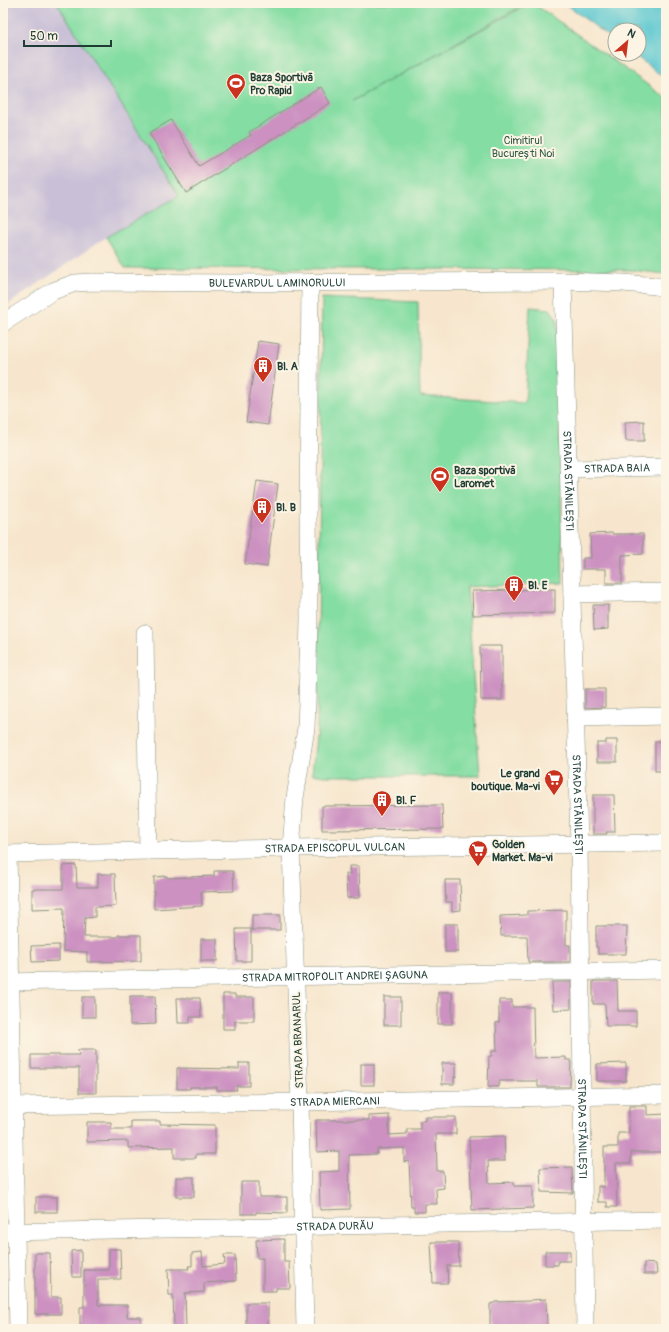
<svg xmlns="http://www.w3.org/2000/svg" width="669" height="1332" font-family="Pangolin,sans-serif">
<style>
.industrial{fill:#c9bfd7}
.green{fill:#84dda3;stroke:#528d6c}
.water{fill:#5ac7d0;stroke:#3c8282}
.building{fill:#cc91c1}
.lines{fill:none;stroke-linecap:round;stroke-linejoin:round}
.minor-casing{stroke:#8b9280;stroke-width:18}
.minor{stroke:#fff;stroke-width:17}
.labels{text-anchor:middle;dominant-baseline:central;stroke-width:4;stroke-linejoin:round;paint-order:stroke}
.poi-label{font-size:11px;font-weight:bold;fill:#1f3d34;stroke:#fcf5e5;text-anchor:start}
.park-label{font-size:11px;fill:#335d4a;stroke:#fcf5e5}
.street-label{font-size:11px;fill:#1f3d34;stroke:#fcf5e5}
</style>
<rect width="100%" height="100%" fill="#fcf5e5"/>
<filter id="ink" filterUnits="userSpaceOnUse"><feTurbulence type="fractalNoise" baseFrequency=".025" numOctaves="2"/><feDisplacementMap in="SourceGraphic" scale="8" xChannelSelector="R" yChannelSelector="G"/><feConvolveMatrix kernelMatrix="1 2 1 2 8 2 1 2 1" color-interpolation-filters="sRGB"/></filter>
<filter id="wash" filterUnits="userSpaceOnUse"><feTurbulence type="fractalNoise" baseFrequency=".012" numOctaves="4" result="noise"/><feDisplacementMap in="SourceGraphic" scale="16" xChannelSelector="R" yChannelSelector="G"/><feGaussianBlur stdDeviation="0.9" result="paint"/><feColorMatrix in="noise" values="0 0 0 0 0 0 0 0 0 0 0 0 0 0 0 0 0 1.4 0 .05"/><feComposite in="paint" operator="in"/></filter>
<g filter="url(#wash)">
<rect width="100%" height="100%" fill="#f7e6cd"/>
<!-- industrial -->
<polygon class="industrial" points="3,3 57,3 179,196 106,237 3,308"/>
<!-- green -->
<g class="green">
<polygon points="57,3 527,3 352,101 530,3 533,3 666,98 666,274 631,270 125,268 106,237 179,196"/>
<polygon points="322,298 418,302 420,396 525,403 530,307 550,309 557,319 563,583 467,587 480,776 325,776 312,774 317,728"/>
</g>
<!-- water -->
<polygon class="water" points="564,3 666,3 666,79 633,54 639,54 639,30 615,30 615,41"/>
<g id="blocks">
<!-- building -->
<g class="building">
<polygon points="321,87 330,103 186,193 149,133 171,120 199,166 251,135 249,132"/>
<polygon points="258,341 279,344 268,425 246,422"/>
<polygon points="644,421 644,441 626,441 625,422"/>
<polygon points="257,481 278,484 267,567 245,564"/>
<polygon points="612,533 612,534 643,534 643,554 622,555 622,583 606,583 606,569 583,569 583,558 591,558 590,534"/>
<polygon points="555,589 555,613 473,615 472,591"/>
<polygon points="593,605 608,605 608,629 594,630"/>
<polygon points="480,646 502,646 502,700 481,700"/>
<polygon points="585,689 605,689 605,707 585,708"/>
<polygon points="606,740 617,740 617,762 597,762 597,743 606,743"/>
<rect x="655" y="741" width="11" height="30"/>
<polygon points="593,795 614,795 615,832 606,832 607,834 593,834"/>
<polygon points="442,805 443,829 322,830 322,806"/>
<polygon points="76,865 77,887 98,887 98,874 115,874 116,906 95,907 95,917 85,918 84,937 118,937 118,935 141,935 141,961 87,962 87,952 63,951 64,908 32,909 32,889 63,889 63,866"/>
<polygon points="349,866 359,866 360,898 347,898 346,874 350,874"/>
<polygon points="214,871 233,871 234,891 201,892 202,906 154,909 154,877 167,876 167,878 214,876"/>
<polygon points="445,880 460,880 461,910 452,911 452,902 446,902"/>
<polygon points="566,910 566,945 570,945 570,962 528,962 527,936 501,936 500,916 527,915 527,911"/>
<rect x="252" y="915" width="28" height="15"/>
<rect x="445" y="924" width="13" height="28"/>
<polygon points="596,926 627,926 626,954 598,954 598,947 596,947"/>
<polygon points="236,929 251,929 251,961 237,961"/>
<rect x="201" y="939" width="16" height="22"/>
<polygon points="59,945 59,961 32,962 31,946"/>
<polygon points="593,981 617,981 618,1011 636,1011 636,1026 606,1026 605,1004 593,1004"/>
<polygon points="552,982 571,982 571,1009 553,1010"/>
<rect x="438" y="992" width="14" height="32"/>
<polygon points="223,994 235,994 235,997 254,997 254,1021 235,1021 235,1029 223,1029"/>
<polygon points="130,996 155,996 156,1024 130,1025"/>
<rect x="82" y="997" width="13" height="20"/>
<rect x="384" y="997" width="17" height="28"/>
<polygon points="177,998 200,998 201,1017 190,1017 190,1023 178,1023"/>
<polygon points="499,1000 512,1000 512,1007 533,1007 534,1058 566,1057 566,1060 571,1060 570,1087 538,1087 538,1081 499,1081 499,1087 488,1087 489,1056 492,1056 492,1051 497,1051 496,1023 499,1022"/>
<polygon points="78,1050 96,1050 96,1093 79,1093 79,1068 31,1068 31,1055 79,1055"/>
<polygon points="239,1063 249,1063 249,1086 236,1086 237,1090 217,1090 217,1087 190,1087 190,1089 177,1089 177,1068 239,1069"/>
<polygon points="442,1063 456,1063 456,1077 454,1076 454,1084 442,1084"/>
<polygon points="626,1063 626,1081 597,1081 597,1064"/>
<rect x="361" y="1064" width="13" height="21"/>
<polygon points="629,1106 647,1106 647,1115 666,1114 666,1152 631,1152 631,1163 616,1163 617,1207 607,1207 607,1202 598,1202 598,1186 604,1187 604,1147 618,1147 618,1133 629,1133"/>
<polygon points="389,1115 389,1135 407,1134 407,1129 420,1129 420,1121 425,1121 425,1117 456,1117 456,1134 436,1134 437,1171 443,1171 444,1188 436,1189 437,1204 425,1204 425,1212 414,1212 414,1207 411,1207 409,1161 404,1162 404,1148 377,1149 377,1154 349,1155 350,1209 320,1210 319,1172 339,1171 339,1151 317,1152 316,1120 369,1120 369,1116"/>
<polygon points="131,1121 160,1121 160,1124 215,1125 215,1154 196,1154 196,1158 174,1158 174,1147 128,1148 128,1141 87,1142 87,1122 111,1122 111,1129 131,1129"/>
<polygon points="504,1136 505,1161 488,1161 489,1183 514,1182 514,1186 533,1186 533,1208 472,1210 469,1137"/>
<polygon points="572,1167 573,1193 541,1192 540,1168"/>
<rect x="176" y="1177" width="18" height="20"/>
<polygon points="241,1182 259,1182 259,1197 287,1197 287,1213 256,1212 256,1214 241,1214"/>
<rect x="36" y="1197" width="21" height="15"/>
<polygon points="284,1239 284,1262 289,1262 290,1288 276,1288 276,1291 263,1291 263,1258 257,1258 256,1240"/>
<polygon points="431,1242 458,1242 459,1266 447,1266 448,1283 433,1283"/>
<polygon points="109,1249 120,1249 121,1279 98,1279 98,1305 127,1305 127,1317 141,1317 141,1329 80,1329 80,1307 84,1307 84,1270 109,1270"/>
<polygon points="81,1250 81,1277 72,1277 71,1251"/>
<polygon points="545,1251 570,1251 570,1261 558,1261 558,1265 545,1265"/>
<polygon points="202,1252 203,1266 225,1264 224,1255 235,1255 236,1281 204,1283 204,1292 185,1293 186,1329 174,1329 173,1295 169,1295 168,1269 189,1269 188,1266 192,1266 192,1253"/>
<polygon points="35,1253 50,1253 51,1297 61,1297 61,1314 35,1314"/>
<polygon points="644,1263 656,1264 657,1274 644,1274"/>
<polygon points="546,1299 547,1329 497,1329 497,1327 490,1327 490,1304 494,1303 495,1302 531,1301 531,1300"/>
<rect x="246" y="1303" width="22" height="26"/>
</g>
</g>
</g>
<g filter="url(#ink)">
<use href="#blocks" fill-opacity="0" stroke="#8b9280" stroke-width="1"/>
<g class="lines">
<!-- minor casing -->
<g class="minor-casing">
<g id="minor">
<path id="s1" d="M563,281L579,844L585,1329"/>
<path id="s2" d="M3,323L53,291L75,283L92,282L233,283L563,281L623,283L656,286L666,289"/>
<path id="s3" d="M568,469L666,467"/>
<polyline points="572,594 666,592"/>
<polyline points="145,633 148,851"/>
<polyline points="575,718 666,716"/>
<path id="s4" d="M3,854L291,848L666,843"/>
<polyline points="8,854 18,1329"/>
<path id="s5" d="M3,982L666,970"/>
<path id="s6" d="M3,1106L300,1102L666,1095"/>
<path id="s7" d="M3,1232L666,1220"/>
<polyline points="305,1329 300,1102 291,848 295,798 306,728 307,703 309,619 308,514 310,282"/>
</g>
</g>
<!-- minor -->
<use href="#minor" class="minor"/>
</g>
</g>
<!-- icons -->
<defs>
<g id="stadium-pin" transform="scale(1)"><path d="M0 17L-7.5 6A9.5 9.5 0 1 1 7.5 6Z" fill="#c8321e" stroke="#fcf5e5"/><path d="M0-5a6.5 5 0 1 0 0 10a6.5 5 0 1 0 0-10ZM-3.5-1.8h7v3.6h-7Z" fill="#fff"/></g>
<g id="building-pin" transform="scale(1)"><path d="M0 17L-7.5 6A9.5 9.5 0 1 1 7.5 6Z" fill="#c8321e" stroke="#fcf5e5"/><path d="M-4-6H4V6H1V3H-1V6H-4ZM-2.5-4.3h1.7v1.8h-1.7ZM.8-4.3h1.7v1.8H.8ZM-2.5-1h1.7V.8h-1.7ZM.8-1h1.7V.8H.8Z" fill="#fff"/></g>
<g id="supermarket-pin" transform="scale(1)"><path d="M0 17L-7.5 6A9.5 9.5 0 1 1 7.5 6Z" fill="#c8321e" stroke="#fcf5e5"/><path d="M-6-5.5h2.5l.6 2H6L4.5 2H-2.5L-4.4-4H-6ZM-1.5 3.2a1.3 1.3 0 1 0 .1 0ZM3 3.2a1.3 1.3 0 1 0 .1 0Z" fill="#fff"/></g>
</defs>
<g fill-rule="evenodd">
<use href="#stadium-pin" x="236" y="83"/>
<use href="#building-pin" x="263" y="366"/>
<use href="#stadium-pin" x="440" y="476"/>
<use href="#building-pin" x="262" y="507"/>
<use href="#building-pin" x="514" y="585"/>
<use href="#supermarket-pin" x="554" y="779"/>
<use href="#building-pin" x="382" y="800"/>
<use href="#supermarket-pin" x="478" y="850"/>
</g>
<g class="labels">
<!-- poi labels -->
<g class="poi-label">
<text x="250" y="77">Baza Sportivă<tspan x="250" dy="13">Pro Rapid</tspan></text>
<text x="277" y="366">Bl. A</text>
<text x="454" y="470">Baza sportivă<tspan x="454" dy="13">Laromet</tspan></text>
<text x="276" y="507">Bl. B</text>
<text x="528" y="585">Bl. E</text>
<text x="540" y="773" text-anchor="end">Le grand<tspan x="540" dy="13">boutique. Ma-vi</tspan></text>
<text x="396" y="800">Bl. F</text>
<text x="492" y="844">Golden<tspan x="492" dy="13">Market. Ma-vi</tspan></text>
</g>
<!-- park labels -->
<g class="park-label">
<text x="523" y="140">Cimitirul<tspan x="523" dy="13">București Noi</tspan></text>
</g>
<!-- street labels -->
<g class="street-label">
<text stroke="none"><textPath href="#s2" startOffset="285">BULEVARDUL LAMINORULUI</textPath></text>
<text stroke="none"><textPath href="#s3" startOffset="49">STRADA BAIA</textPath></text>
<text stroke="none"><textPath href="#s1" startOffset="200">STRADA STĂNILEȘTI</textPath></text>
<text stroke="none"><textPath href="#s1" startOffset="524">STRADA STĂNILEȘTI</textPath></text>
<text stroke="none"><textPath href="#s4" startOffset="332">STRADA EPISCOPUL VULCAN</textPath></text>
<text stroke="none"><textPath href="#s5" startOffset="332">STRADA MITROPOLIT ANDREI ȘAGUNA</textPath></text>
<text transform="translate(298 1040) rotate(-92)">STRADA BRANARUL</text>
<text stroke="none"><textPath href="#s6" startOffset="332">STRADA MIERCANI</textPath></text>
<text stroke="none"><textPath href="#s1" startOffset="848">STRADA STĂNILEȘTI</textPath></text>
<text stroke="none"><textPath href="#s7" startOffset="332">STRADA DURĂU</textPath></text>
</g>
</g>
<!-- margin -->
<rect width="669" height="1332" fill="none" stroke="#fcf5e5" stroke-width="16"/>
<!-- north arrow -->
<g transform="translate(627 42) rotate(28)"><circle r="19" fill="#fcf5e5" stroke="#a4ab9e"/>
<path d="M0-3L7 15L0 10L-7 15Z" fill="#c8321e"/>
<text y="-6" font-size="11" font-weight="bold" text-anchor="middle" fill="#1f3d34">N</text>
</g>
<!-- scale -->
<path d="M24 40v6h87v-6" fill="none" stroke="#1f3d34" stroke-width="2"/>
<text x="30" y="40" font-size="12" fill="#1f3d34" stroke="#fcf5e5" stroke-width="3" paint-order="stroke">50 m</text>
</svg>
